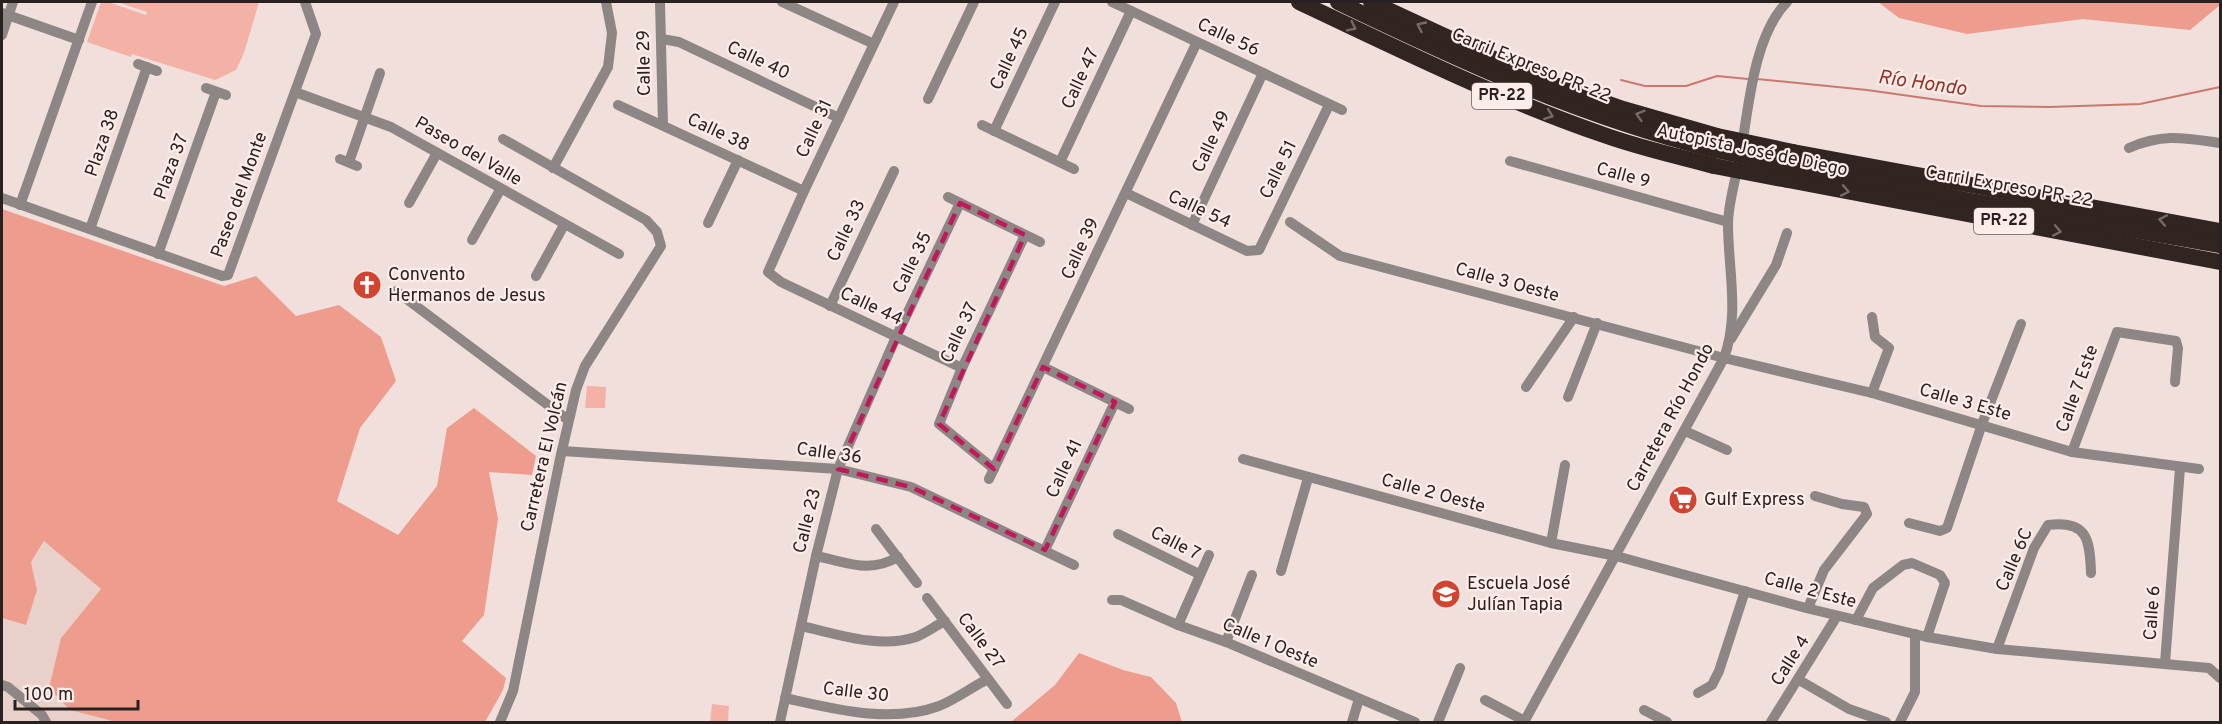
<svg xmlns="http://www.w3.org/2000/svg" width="2222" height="724" font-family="Overpass,sans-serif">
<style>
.built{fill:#ead0cb}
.green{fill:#f4b1a5}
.forest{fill:#ee9c8e}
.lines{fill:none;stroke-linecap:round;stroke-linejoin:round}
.stream{stroke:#c97a6d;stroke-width:2}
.minor{stroke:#8e8685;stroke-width:10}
.highway{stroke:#312421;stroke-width:16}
.highway-bridge{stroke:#312421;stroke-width:16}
.oneway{stroke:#796a67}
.marked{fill:none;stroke:#c2185b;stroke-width:4.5;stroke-dasharray:12 8;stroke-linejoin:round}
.labels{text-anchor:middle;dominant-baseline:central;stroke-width:4.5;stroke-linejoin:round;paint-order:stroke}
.shield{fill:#feece8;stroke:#685e5c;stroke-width:1.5}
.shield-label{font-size:16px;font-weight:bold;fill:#282120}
.street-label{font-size:18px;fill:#282120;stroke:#feece8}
.poi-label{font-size:18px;fill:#282120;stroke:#feece8;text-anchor:start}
.water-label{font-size:20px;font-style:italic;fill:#913225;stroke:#feece8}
</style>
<rect width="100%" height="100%" fill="#f1dfdb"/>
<!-- built -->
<polygon class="built" points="45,541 101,589 61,638 70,710 116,722 2,722 2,618 25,625 37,590 31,562"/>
<!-- green -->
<g class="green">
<polygon points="101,2 108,2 146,15 147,12 117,2 259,2 244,53 236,70 215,80 132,54 131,57 87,42"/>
<polygon points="587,386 606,387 605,408 585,408"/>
<polygon points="712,704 729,706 728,722 710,722"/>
</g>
<!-- forest -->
<g class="forest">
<polygon points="1878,2 2220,2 2220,5 2190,30 2083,19 1967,34 1899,18"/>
<polygon points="2,209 224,286 256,276 296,316 339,305 381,337 396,381 360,428 337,501 398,535 437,486 447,428 474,408 536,456 532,475 489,472 498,519 484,615 462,641 506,678 503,690 485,722 116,722 70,710 49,688 61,638 101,589 44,541 31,562 37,590 26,625 2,618"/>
<polygon points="1079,653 1123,670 1151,677 1176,703 1182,722 1011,722 1055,685"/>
</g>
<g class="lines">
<!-- stream -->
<g class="stream">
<polyline points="1757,79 1867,90 1981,106 2049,107 2140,104 2220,87"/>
<polyline points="1621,80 1645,86 1686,86 1717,76 1748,79"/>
</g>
<!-- minor -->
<g class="minor">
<polyline points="660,2 663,125"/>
<polyline points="782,2 874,44"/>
<polyline points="894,2 804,191 768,272 781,282 962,368"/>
<polyline points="1112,2 1342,110"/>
<polyline points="2,13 79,40"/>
<polyline points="2,35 13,2"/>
<polyline points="662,39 679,42 839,118"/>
<polyline points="138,64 157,71"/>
<polyline points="206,88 226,95"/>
<polyline points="295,92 391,127 619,254"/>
<polyline points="928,99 974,2"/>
<polyline points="618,105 804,191"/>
<polyline points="982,125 1074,169"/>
<polyline points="994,131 1055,2"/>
<path d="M1742,146C1749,102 1755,34 1787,2"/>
<path d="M2129,148C2163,133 2185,138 2220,143"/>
<polyline points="340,159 357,166"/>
<polyline points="1510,161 1728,222"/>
<polyline points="349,162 380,73"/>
<polyline points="1060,162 1131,11"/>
<polyline points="553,168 608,67 612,33 606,2"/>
<polyline points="1126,193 1247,251 1259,250 1329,105"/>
<polyline points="948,197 1040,242"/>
<polyline points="2,198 222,276 228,275 316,34 305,2"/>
<polyline points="409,203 437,153"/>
<polyline points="20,205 92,2"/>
<polyline points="1290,222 1340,256 1724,358 1872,393 2072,452 2199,469"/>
<polyline points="708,223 738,160"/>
<polyline points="1192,225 1263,73"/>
<polyline points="90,229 147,67"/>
<polyline points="472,240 500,190"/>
<polyline points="158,254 216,92"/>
<polyline points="536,276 564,225"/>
<polyline points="396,291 568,420"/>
<polyline points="830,306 894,171"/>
<polyline points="1731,339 1776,265 1787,233"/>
<polyline points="1043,367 1129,409"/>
<polyline points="1526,387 1574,317"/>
<polyline points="1872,393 1889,348 1875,337 1872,317"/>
<polyline points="1568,397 1597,323"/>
<polyline points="1685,431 1727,450"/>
<polyline points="562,451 838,469 911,487 1074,565"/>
<polyline points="2072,452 2117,332 2176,341 2178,348 2175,382"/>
<polyline points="1243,459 1551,543 1616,556 1806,608 1927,637 1997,649 2209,668 2220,678"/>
<polyline points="994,469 939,424 962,368 1025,235"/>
<polyline points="989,479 1197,42"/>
<polyline points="1909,523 1940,531 1947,528 1982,424 2021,324"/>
<polyline points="876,529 917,583"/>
<polyline points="1118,534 1199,574"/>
<polyline points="1551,543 1565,465"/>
<polyline points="1045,550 1115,402"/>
<path d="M816,556C847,562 869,574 898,557"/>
<polyline points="1281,571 1308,478"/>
<polyline points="927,598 1007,704"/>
<polyline points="1112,600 1121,600 1178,625 1226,642 1415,722"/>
<polyline points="1808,608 1824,570 1867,514 1864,507 1842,504 1815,496"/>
<polyline points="1856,620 1873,588 1903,565 1912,563 1940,575 1945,583 1927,637"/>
<polyline points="1178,625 1209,555"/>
<path d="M801,626C838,634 879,649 916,637C926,633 935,626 945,621"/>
<polyline points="1226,642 1252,575"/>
<path d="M1997,649L2034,548L2048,525C2087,520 2090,539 2091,573"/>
<polyline points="2165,663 2180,468"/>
<polyline points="1799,680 1849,709 1886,722"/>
<polyline points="2,685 8,687 42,715 46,722"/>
<polyline points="1698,693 1712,685 1719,671 1745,591"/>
<path d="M785,698C835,709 890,724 939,706C956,699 972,687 988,679"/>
<polyline points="1485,700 1525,721"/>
<polyline points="1644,710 1667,722"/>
<polyline points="500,722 513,691 560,459 576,390 585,366 661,246 657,232 646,220 503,139"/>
<polyline points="780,722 816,556 838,469 896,337 960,203"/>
<polyline points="1352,722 1359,699"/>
<polyline points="1438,722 1460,668"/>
<path d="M1524,722L1724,358C1740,314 1728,269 1728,224C1728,205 1735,183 1738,164"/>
<polyline points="1771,722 1837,616"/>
<polyline points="1900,722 1915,692 1915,634"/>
</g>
<!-- highway -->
<g class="highway">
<path d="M1299,2C1399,49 1499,99 1604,135C1640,148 1677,156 1714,166"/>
<path d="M1338,2C1463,62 1579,116 1715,150"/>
<polyline points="1371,2 1535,78 1623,109 1717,136"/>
<polyline points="1793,152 2220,231"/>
<polyline points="1790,165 1971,201 2220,245"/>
<polyline points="1788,180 2220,262"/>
</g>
<!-- highway-bridge -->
<g class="highway-bridge">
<polyline points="1717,136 1793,152"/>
<polyline points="1715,150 1790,165"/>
<polyline points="1714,166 1788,180"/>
</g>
</g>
<!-- one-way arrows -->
<defs><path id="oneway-chevron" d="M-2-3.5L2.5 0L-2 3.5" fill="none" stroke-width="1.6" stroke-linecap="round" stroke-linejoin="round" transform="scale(1.5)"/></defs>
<g class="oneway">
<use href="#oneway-chevron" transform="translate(1421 26) rotate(-155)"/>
<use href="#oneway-chevron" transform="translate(1352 27) rotate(26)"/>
<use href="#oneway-chevron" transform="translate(1549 115) rotate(21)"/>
<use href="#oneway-chevron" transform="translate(1640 115) rotate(-163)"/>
<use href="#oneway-chevron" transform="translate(1845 191) rotate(11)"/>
<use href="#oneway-chevron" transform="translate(2163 220) rotate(-169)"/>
<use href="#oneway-chevron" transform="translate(2057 231) rotate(11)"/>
</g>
<!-- marked area -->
<path class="marked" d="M960,203L1025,235L939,424L994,469L1043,367L1115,402L1045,550L911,487L838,469Z"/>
<!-- icons -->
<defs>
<g id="church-disc" transform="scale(1.5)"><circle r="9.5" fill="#d14432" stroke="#feece8"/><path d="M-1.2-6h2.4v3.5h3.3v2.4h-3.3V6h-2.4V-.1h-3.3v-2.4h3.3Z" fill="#fff"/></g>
<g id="supermarket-disc" transform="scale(1.5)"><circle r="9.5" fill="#d14432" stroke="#feece8"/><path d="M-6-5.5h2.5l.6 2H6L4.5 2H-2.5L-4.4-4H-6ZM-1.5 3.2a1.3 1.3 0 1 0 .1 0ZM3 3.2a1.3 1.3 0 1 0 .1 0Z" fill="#fff"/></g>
<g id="school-disc" transform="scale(1.5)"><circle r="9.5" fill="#d14432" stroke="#feece8"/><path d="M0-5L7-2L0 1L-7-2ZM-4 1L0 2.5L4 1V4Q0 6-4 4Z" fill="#fff"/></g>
</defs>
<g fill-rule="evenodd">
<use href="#church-disc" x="367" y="285"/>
<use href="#supermarket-disc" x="1683" y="500"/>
<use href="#school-disc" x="1446" y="594"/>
</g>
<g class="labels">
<!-- shield labels -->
<g class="shield">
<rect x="1472" y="83" width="60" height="26" rx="4.5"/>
<rect x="1974" y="208" width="60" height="26" rx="4.5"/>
</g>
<g class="shield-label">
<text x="1502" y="96">PR-22</text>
<text x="2004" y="221">PR-22</text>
</g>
<!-- street labels -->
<g class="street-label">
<text transform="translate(1228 38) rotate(25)">Calle 56</text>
<text transform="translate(1010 59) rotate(-65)">Calle 45</text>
<text transform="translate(758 61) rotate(25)">Calle 40</text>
<text transform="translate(645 63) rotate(-91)">Calle 29</text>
<text transform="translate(1531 66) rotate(22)">Carril Expreso PR-22</text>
<text transform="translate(1081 79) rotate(-65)">Calle 47</text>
<text transform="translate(815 129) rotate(-65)">Calle 31</text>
<text transform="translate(718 133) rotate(25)">Calle 38</text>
<text transform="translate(1212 142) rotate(-65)">Calle 49</text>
<text transform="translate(103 143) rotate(-71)">Plaza 38</text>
<text transform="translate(1752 151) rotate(12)">Autopista José de Diego</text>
<text transform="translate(468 152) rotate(30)">Paseo del Valle</text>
<text transform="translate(172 167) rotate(-70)">Plaza 37</text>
<text transform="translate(1279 170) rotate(-64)">Calle 51</text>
<text transform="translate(1623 176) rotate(15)">Calle 9</text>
<text transform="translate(2009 187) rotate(10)">Carril Expreso PR-22</text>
<text transform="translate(240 195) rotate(-70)">Paseo del Monte</text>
<text transform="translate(1199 210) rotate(25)">Calle 54</text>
<text transform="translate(847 231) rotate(-65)">Calle 33</text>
<text transform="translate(1081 249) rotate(-65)">Calle 39</text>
<text transform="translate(913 263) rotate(-64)">Calle 35</text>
<text transform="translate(1507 283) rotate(15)">Calle 3 Oeste</text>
<text transform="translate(871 307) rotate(25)">Calle 44</text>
<text transform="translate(960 333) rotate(-65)">Calle 37</text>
<text transform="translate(2078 389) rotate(-70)">Calle 7 Este</text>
<text transform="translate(1965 403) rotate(16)">Calle 3 Este</text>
<text transform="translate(1671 418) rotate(-62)">Carretera Río Hondo</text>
<text transform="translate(829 454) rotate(8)">Calle 36</text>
<text transform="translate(545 457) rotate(-77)">Carretera El Volcán</text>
<text transform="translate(1065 469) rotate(-65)">Calle 41</text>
<text transform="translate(1433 494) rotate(15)">Calle 2 Oeste</text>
<text transform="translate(808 521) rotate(-76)">Calle 23</text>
<text transform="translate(1175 544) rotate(27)">Calle 7</text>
<text transform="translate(2015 560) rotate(-67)">Calle 6C</text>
<text transform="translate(1810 591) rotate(15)">Calle 2 Este</text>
<text transform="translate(2153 613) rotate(-86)">Calle 6</text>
<text transform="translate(980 641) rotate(53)">Calle 27</text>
<text transform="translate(1270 644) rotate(23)">Calle 1 Oeste</text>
<text transform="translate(1791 661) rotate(-58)">Calle 4</text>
<text transform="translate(856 693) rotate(7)">Calle 30</text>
</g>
<!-- poi labels -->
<g class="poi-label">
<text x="388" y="275">Convento<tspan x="388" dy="21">Hermanos de Jesus</tspan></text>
<text x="1704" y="500">Gulf Express</text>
<text x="1467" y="584">Escuela José<tspan x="1467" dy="21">Julían Tapia</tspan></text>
</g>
<!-- water labels -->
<g class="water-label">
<text transform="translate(1922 84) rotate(8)">Río Hondo</text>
</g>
</g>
<!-- border -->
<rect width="2222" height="724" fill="none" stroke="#282120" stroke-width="6"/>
<!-- scale -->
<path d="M15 700v9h123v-9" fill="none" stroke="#282120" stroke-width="3"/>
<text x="24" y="700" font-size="18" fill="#282120" stroke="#feece8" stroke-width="4.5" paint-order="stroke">100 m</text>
</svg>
